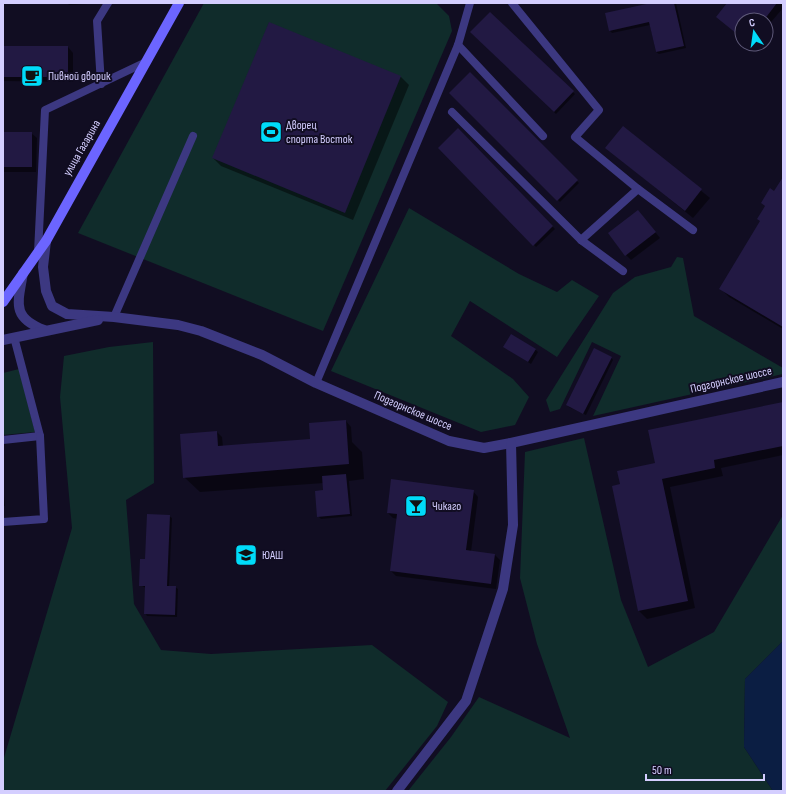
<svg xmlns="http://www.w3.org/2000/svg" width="786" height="794" font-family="'Sofia Sans Condensed',sans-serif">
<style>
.green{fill:#102c2b}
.water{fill:#0b1e43}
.shadow{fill:#0007}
.building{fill:#221943}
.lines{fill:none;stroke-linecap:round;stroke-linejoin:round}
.service{stroke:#3c3881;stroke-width:8}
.minor{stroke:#3c3881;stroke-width:10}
.secondary{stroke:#6c65ff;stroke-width:10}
.labels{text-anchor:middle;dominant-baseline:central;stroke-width:4;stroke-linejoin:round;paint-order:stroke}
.poi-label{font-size:12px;fill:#d4ceff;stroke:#110d22;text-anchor:start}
.street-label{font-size:12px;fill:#d4ceff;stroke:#110d22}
</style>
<rect width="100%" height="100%" fill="#110d22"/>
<!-- green -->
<g class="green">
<polygon points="204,3 436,3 449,16 452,31 323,331 78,233"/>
<polygon points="409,208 519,274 557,292 572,280 599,296 557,357 470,301 451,336 513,379 529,397 515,425 481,432 331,371"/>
<polygon points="677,257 683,258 694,316 783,368 783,374 593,416 621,356 592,342 560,409 550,412 546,400 613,293 635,277 671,267"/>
<polygon points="153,342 154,483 126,500 134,604 161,650 211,654 372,645 448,702 437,726 385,791 3,791 3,761 72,528 60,397 64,356 109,347"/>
<polygon points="19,369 35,432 3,435 3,373"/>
<polygon points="584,438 621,600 648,667 714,632 783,515 783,641 745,679 744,747 773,791 408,791 451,737 479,697 570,738 537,644 520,578 525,452"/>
</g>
<!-- water -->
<polygon class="water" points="783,641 783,791 773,791 744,747 745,679"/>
<!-- shadow -->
<g class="shadow">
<polygon points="67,3 105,3 69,5"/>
<polygon points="656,3 676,3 686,48 659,54 656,52 650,25 612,33 610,31"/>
<polygon points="728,3 783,3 783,8 766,28 766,20 742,20 742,38"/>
<polygon points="490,13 575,94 556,114 471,32"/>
<polygon points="269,23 401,77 409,85 353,220 221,166 213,158"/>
<polygon points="3,47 68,47 73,53 73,82 3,81"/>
<polygon points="470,73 579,183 560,202 450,93"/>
<polygon points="623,127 710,198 693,218 607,148"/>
<polygon points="458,129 555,229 536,247 439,148"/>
<polygon points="3,133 31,133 37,138 36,172 3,172"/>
<polygon points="783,179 783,329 729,297 721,289 761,221 766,207 762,203 775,193"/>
<polygon points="638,211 660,238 631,260 626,255"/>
<polygon points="505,347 535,349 538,352 531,364"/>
<polygon points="611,357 613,360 586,415 569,407 567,405"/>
<polygon points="783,403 783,455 721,468 723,476 670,487 695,608 647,619 639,611 621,485 656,464"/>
<polygon points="346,421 351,427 352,442 362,452 364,479 349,481 352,516 321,519 318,516 324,491 324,483 200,492 184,477 217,432 222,437 223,447 311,440"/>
<polygon points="3,485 5,506 3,506"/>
<polygon points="473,491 478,497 471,552 495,555 500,560 496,589 396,576 391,571 398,519 393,518 388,513"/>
<polygon points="169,516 172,518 169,587 175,587 178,589 177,617 147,616 145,613 146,588 140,585"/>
</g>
<!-- building -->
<g class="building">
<polygon points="651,3 674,3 684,46 656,52 649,22 609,31 605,13"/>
<polygon points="727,3 777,3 764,20 742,20 742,38 716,17"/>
<polygon points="490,12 574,91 554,112 470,32"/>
<polygon points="269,22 401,76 345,213 212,158"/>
<rect x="3" y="46" width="65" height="31"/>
<polygon points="470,72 578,180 557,201 449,93"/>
<polygon points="623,126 702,189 685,211 605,148"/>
<polygon points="458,128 553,226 533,246 438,148"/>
<rect x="3" y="132" width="29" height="35"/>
<polygon points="783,177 783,327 719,289 760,221 757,219 765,206 761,203 770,188 774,191"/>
<polygon points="638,210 656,232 625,256 608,233"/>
<polygon points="511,334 536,349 528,362 503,347"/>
<polygon points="594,348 612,357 583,414 566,405"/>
<polygon points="783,402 783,446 714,460 715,468 662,479 688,601 638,611 612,486 620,484 617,471 655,463 648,430"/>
<polygon points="346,420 349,464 183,478 180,434 217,431 218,446 310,439 309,423"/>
<polygon points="346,474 350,514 317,517 315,491 323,490 322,476"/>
<polygon points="391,479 474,490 466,550 495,554 491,584 390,571 397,514 387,513"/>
<polygon points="147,514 170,515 167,586 176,586 175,615 144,614 145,586 139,586 140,559 145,559"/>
</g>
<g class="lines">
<!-- service -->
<g class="service">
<polyline points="512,3 599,110 575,137 638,189"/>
<polyline points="458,45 543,136"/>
<polyline points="101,84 97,21 108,3"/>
<polyline points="452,112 581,240 623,271"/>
<polyline points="581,240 638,189 693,230"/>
<polyline points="38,252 45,110 146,62"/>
<polyline points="114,317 193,136"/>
<polyline points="316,383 458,45 470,3"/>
<polyline points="3,440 40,436 14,337"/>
<polyline points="3,522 44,519 40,436"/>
</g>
<!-- minor -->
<g class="minor">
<polyline points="46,241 43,267 46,291 52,306 67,314 114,317 178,325 201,331 262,355 316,383 449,441 484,448 511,443 783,382"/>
<path d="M23,273C18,303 11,317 44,330"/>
<polyline points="3,340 98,320"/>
<polyline points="397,791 466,701 503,589 513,525 511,443"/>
</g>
<!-- secondary -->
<polyline class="secondary" points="3,302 46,241 179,3"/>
</g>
<!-- icons -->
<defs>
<g id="cafe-square" transform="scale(1.15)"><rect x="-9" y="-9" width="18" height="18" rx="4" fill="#00dbf9" stroke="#110d22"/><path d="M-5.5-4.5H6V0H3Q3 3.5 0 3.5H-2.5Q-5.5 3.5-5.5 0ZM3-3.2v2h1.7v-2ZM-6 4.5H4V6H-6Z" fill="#111"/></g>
<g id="stadium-square" transform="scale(1.15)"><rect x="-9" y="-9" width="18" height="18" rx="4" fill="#00dbf9" stroke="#110d22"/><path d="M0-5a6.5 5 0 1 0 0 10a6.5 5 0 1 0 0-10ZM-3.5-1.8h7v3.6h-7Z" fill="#111"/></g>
<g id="bar-square" transform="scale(1.15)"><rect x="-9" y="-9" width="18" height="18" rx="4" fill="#00dbf9" stroke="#110d22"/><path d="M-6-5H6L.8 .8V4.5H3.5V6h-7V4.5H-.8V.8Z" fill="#111"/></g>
<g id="university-square" transform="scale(1.15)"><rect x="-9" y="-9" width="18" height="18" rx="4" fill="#00dbf9" stroke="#110d22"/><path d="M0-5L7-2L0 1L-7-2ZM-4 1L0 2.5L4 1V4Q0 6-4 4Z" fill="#111"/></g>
</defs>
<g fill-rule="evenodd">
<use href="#cafe-square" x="32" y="76"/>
<use href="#stadium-square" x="271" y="132"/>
<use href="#bar-square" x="416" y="506"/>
<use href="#university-square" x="246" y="555"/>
</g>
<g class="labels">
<!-- poi labels -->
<g class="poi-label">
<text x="48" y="76">Пивной дворик</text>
<text x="286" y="125">Дворец<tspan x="286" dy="14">спорта Восток</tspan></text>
<text x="432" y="506">Чикаго</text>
<text x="262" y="555">ЮАШ</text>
</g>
<!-- street labels -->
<g class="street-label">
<text transform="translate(82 148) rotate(-60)">улица Гагарина</text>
<text transform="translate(731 380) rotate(-13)">Подгорнское шоссе</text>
<text transform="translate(413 411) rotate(23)">Подгорнское шоссе</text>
</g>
</g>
<!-- border -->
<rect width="786" height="794" fill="none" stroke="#d4ceff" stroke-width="8"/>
<!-- north arrow -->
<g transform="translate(754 32) rotate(347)"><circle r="19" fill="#110d22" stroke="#5f5a7a"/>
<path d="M0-3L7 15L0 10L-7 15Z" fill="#00dbf9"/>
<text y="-6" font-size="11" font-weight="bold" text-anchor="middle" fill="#d4ceff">С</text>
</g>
<!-- scale -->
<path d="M646 774v6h118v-6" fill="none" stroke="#d4ceff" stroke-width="2"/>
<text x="652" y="774" font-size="12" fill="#d4ceff" stroke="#110d22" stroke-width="3" paint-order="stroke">50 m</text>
</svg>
